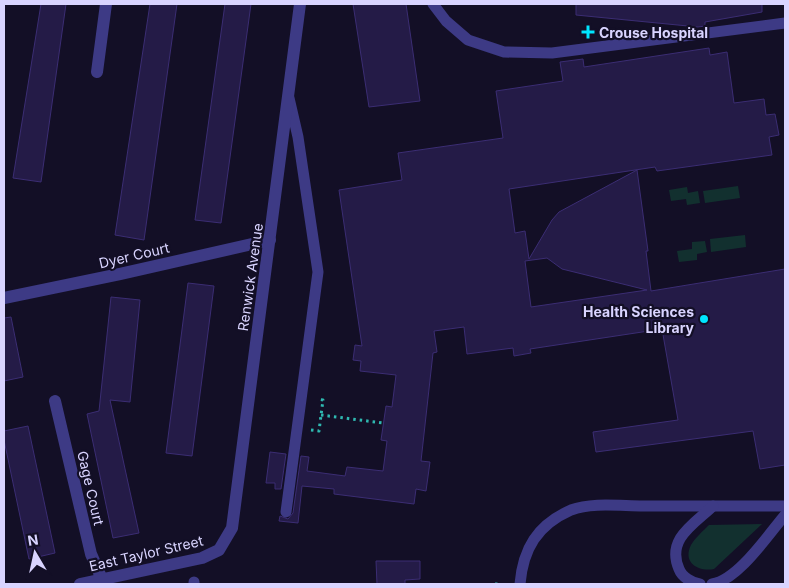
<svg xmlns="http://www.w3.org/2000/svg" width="789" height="588" font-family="Inter,sans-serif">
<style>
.green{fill:#12302f}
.building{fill:#241b47;stroke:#3b2d73;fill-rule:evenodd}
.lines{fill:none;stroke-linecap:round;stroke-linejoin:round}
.path{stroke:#2fb8b0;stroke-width:3;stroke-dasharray:2.5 4;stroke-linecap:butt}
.lane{stroke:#3d3a85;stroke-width:11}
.street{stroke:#3d3a85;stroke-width:12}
.poi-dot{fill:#00e5ff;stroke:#130f26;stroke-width:2}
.labels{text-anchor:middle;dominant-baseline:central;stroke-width:4.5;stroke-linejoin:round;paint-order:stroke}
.poi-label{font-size:14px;font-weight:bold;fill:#d9d4ff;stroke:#130f26;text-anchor:start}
.street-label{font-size:14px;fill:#d9d4ff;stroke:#130f26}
</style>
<rect width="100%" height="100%" fill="#130f26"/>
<!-- green -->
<g class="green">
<polygon points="738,186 740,198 705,203 703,191"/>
<polygon points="687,187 688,193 698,191 700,203 687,205 686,199 671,201 669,190"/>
<polygon points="745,235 746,247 711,252 710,239"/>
<polygon points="705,241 707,252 697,254 697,260 679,262 677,251 692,249 692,242"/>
<path d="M762,524L714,569C699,572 682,563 691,545C695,538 703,531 709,525Z"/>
</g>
<!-- building -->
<g class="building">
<polygon points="41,4 66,4 41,182 13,178"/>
<polygon points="150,4 177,4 144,240 115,235"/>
<polygon points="225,4 251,4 221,223 195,220"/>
<polygon points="353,4 406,4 420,101 369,107"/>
<polygon points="576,4 762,4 762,12 705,22 705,26 698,27 576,15"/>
<path d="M709,48L710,55L727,52L734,103L764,99L766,115L775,114L779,135L769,137L772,155L657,171L655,167L509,189L515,233L525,231L529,259L552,220L559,212L637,170L648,251H646L651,291L785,269V465L760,469L753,431L596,452L593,432L678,420L662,329L530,349L531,353L514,356L513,348L467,354L464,327L434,331L437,352L433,353L421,461L430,462L426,491L416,489L414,504L334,494V489L302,486L298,523L279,521L280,516L288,519L293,513L301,456L309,457L307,471L345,476L347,467L383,471L387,441L381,440L386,406L392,407L396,375L360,371L361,361L353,360L355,345L362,346L339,190L402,180L398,153L503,138L496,91L563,81L560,62L583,59L584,67ZM547,258L562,269L647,290L531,307L525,261Z"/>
<polygon points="188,283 214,286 192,456 166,453"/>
<polygon points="111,297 140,300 130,402 110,400 139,533 113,538 87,414 99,411"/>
<polygon points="11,317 23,377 4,381 4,318"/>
<polygon points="28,426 55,553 29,559 4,440 4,431"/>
<polygon points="270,452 286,454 281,489 275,489 275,483 266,483"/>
<polygon points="376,561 420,561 420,579 405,580 405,584 377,584"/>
</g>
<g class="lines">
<!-- path -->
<g class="path">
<polyline points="321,415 383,423"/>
<polyline points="311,430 319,431 323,400 317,399"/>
<polyline points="495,584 499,584"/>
</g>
<!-- lane -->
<g class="lane">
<polyline points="433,4 446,21 468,40 504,52 552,53 785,23"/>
<polyline points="286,512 318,272 298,137 289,98"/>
<polyline points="194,582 194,584"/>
<path d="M520,584C523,549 537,525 571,510C592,502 621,506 643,506C691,506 738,506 785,506"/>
<path d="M700,584C692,583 682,577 679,569C666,539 694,524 713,506"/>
<path d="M712,584C738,580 768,535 785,515"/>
</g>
<!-- street -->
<g class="street">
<polyline points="97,72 106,4"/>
<polyline points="4,298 120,274 270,240"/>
<polyline points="55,401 91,554 104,584"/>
<polyline points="80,584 202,558 219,550 232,528 300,4"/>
</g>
</g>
<!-- markers -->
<g class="poi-dot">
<path d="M585.5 24.5h5v5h5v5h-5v5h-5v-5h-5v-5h5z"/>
<circle cx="704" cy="319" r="5"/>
</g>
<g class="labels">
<!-- poi labels -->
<g class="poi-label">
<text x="599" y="32">Crouse Hospital</text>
<text x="694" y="311" text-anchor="end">Health Sciences<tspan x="694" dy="16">Library</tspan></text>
</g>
<!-- street labels -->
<g class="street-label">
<text transform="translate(134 255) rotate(-13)">Dyer Court</text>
<text transform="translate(250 277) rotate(-82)">Renwick Avenue</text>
<text transform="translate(91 488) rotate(77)">Gage Court</text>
<text transform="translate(146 553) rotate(-13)">East Taylor Street</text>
</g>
</g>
<!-- border -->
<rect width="789" height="588" fill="none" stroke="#d9d4ff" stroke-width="10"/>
<!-- north arrow -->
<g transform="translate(35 553) rotate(351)" stroke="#130f26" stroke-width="4" paint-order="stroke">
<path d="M0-4L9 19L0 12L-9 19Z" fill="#d9d4ff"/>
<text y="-8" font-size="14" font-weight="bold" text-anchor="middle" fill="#d9d4ff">N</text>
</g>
</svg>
